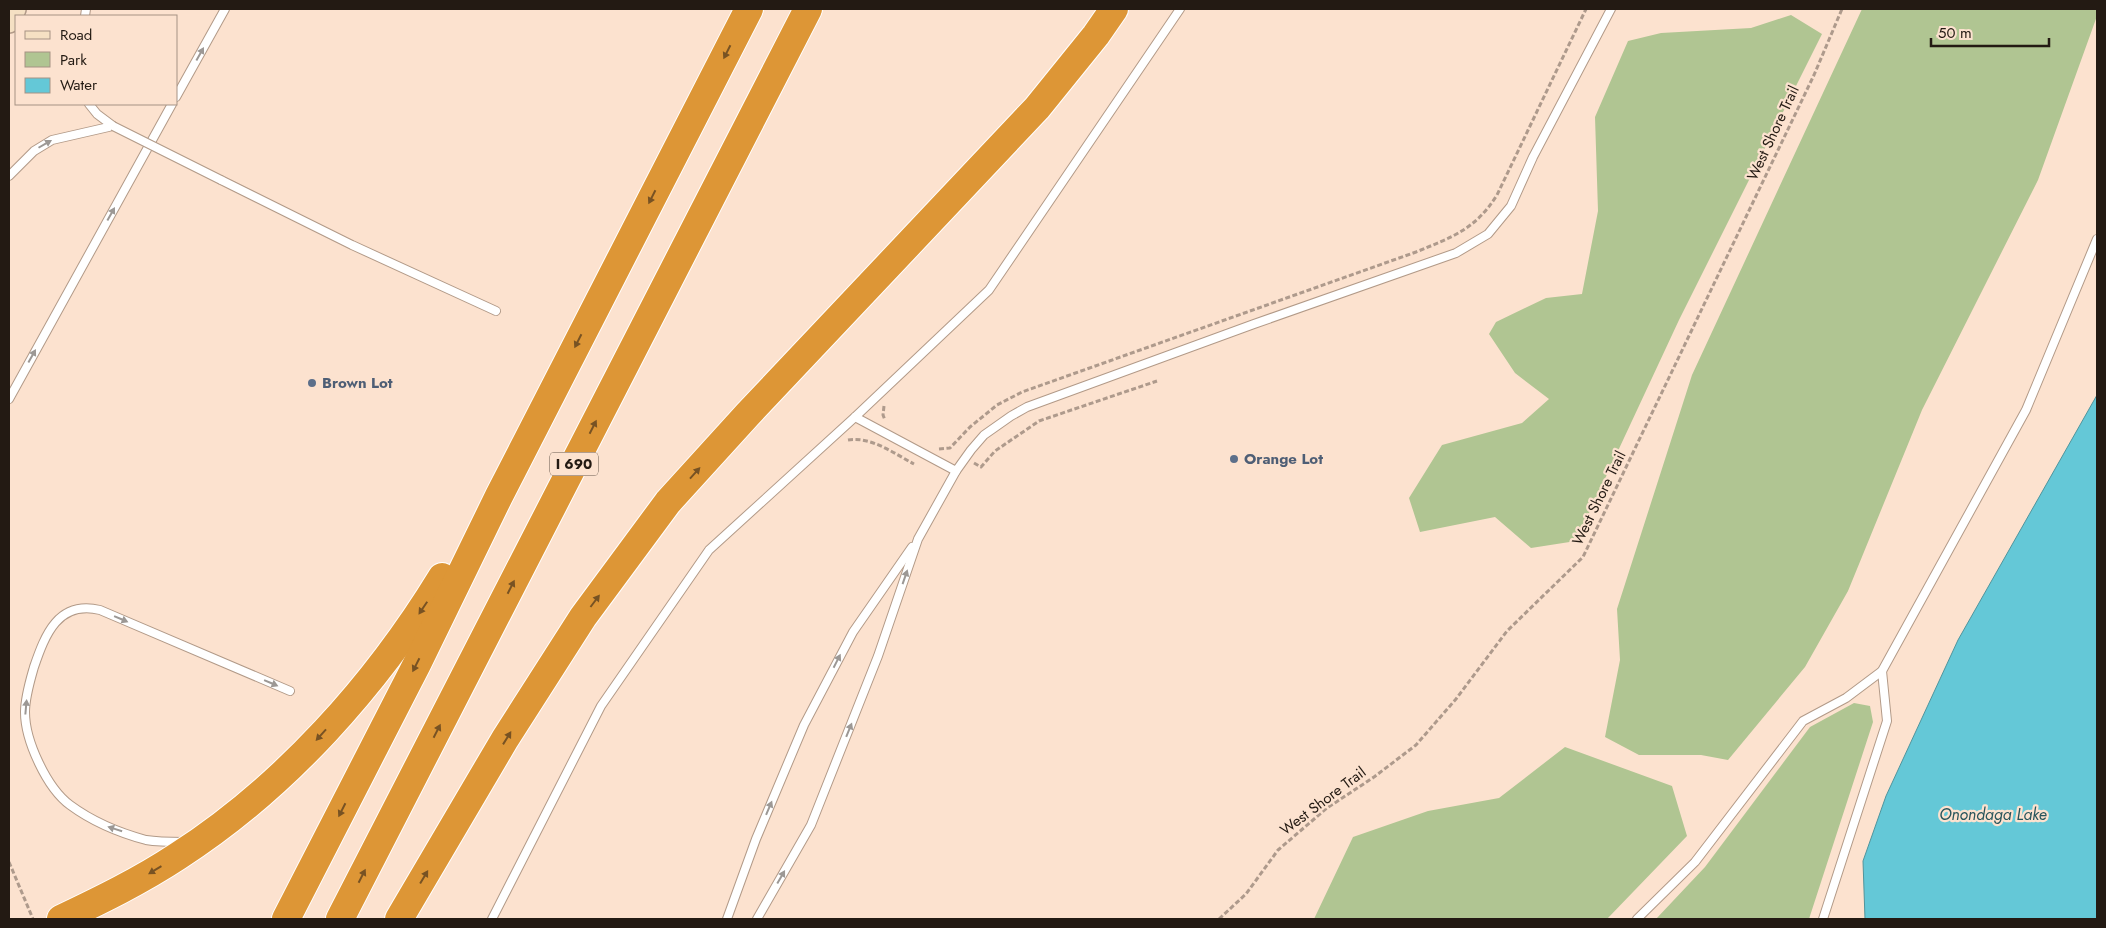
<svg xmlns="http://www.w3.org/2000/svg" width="2106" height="928" font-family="Jost,sans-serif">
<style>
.green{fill:#b0c592}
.water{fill:#64c8d7;stroke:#50949c}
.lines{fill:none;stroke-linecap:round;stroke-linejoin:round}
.lane-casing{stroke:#b29a88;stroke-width:10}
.secondary-casing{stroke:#b29a88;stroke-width:24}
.highway-casing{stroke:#fff;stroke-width:30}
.path{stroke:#ae9a8c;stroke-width:3;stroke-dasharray:5 2.5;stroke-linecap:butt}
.lane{stroke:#fff;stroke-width:8}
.secondary{stroke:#f5e0c3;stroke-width:21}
.highway{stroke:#dd9636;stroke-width:28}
.lane-bridge-casing{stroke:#b29a88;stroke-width:10;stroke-linecap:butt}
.lane-bridge{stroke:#fff;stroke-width:8}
.oneway{fill:#775223}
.oneway2{fill:#9c9895}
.service-dot{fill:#5c6f8a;stroke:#fce2cf;stroke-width:2}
.labels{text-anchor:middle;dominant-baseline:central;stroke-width:4.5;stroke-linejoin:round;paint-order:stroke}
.shield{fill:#fce2cf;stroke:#64564b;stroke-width:1}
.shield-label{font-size:14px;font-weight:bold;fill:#231a13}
.street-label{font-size:15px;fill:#231a13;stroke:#fce2cf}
.service-label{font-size:15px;font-weight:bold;fill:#4e5e75;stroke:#fce2cf;text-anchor:start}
.water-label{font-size:16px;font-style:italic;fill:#28555c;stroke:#fce2cf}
</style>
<rect width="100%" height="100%" fill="#fce2cf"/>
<!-- green -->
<g class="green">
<polygon points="1862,9 2097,9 2097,16 2038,180 1922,410 1848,591 1805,667 1728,760 1701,755 1639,755 1605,737 1620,660 1617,609 1692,375"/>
<polygon points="1791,15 1822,34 1679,320 1576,541 1531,548 1495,517 1420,532 1409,498 1442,445 1522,423 1549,399 1515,373 1489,334 1496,322 1546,298 1582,294 1598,211 1595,117 1628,41 1661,33 1751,28"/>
<polygon points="1854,703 1870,706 1873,722 1809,919 1656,919 1705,867 1810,727"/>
<polygon points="1565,747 1672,786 1687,836 1607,919 1314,919 1353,837 1428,811 1499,798"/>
</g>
<!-- water -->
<polygon class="water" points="2097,395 2097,919 1865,919 1863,861 1886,796 1958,640"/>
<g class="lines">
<!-- lane casing -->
<g class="lane-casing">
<g id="lane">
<polyline points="85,16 86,9"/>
<polyline points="176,97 225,9"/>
<polyline points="89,104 97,114 113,126"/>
<polyline points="9,176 34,151 52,140 113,126"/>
<polyline points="221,180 352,245 496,311"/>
<polyline points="9,399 172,104"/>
<polyline points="855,417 956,471"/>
<path d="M184,842C172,842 158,842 146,840C120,833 93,822 70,805C47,788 25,741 25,712C25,697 30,681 34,667C45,635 58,600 100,610L290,691"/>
<polyline points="492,919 601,706 709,550 855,417 989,290 1180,9"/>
<polyline points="727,919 756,839 804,725 853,632 912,547"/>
<polyline points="757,919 811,825 878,656 918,539 956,471 971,450 984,435 1011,416 1027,407 1254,324 1456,253 1488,234 1511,206 1533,157 1611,9"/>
<polyline points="1637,919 1695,862 1803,721 1846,698 1882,671"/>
<polyline points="1823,919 1887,721 1882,671 2026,410 2097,239"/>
</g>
</g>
<!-- secondary casing -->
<g class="secondary-casing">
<polyline id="secondary" points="9,22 15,9"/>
</g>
<!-- highway casing -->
<g class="highway-casing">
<g id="highway">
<path d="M61,919C101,900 140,881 178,856C285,787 376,685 442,577"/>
<polyline points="286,919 417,664 499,496 749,9"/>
<polyline points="340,919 808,9"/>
<polyline points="399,919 505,739 583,617 668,502 748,414 1037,108 1096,35 1114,9"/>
</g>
</g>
<!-- path -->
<g class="path">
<polyline points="884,406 883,415 885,420"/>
<path d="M848,440C871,436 895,454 914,464"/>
<path d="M939,449L950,448L970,427L997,405L1022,392L1416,252C1452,237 1475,230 1497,195L1586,9"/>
<polyline points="974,463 981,467 995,451 1039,421 1157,381"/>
<polyline points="9,862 33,919"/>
<polyline points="1219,919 1246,894 1278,850 1327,808 1374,777 1416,745 1456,699 1507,631 1583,557 1814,75 1842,9"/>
</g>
<!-- lane -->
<use href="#lane" class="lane"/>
<!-- secondary -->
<use href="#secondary" class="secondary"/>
<!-- highway -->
<use href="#highway" class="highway"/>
<!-- lane-bridge casing -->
<g class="lane-bridge-casing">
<polyline id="lane-bridge" points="113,126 221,180"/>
</g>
<!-- lane-bridge -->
<use href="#lane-bridge" class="lane-bridge"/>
</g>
<!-- one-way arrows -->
<defs><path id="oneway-solid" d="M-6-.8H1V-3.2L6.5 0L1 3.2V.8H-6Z" transform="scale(1.25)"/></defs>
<g class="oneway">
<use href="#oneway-solid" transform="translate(727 52) rotate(117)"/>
<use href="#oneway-solid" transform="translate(652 197) rotate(117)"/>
<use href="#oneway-solid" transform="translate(578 341) rotate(117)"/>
<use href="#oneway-solid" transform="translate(593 427) rotate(-63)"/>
<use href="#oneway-solid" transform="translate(695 473) rotate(-48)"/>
<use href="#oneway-solid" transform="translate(511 587) rotate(-63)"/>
<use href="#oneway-solid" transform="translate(595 601) rotate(-53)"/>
<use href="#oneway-solid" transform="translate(423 608) rotate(124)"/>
<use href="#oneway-solid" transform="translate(416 665) rotate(117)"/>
<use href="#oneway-solid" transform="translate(437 731) rotate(-63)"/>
<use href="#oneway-solid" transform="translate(321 735) rotate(132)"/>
<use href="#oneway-solid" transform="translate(507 738) rotate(-58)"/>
<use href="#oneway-solid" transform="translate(342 810) rotate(117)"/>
<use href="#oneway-solid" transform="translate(155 870) rotate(149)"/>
<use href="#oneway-solid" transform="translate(362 876) rotate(-63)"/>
<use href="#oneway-solid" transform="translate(424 877) rotate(-59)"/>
</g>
<g class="oneway2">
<use href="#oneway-solid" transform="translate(200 54) rotate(-61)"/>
<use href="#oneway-solid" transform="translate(45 144) rotate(-30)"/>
<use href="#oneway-solid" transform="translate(111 214) rotate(-61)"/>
<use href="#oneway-solid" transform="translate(32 356) rotate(-61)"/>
<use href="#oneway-solid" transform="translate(905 577) rotate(-71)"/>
<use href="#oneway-solid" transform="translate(121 619) rotate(23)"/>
<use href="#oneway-solid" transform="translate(837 661) rotate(-63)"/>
<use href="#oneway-solid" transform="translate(271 683) rotate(23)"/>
<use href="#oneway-solid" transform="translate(26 707) rotate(-85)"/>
<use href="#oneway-solid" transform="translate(849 730) rotate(-68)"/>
<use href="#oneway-solid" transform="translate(769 808) rotate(-67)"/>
<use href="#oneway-solid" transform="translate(115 829) rotate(-162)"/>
<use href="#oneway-solid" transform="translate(781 877) rotate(-60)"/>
</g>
<!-- markers -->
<g class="service-dot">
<circle cx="312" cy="383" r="5"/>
<circle cx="1234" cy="459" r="5"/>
</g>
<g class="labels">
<!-- shield labels -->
<rect class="shield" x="550" y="452.5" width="48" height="23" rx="4"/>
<g class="shield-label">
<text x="574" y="464">I 690</text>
</g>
<!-- street labels -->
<g class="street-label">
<text transform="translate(1773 133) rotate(-65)">West Shore Trail</text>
<text transform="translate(1599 498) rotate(-64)">West Shore Trail</text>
<text transform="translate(1323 801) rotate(-37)">West Shore Trail</text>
</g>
<!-- service labels -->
<g class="service-label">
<text x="322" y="383">Brown Lot</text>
<text x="1244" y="459">Orange Lot</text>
</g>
<!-- water labels -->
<g class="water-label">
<text x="1993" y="814">Onondaga Lake</text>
</g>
</g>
<!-- border -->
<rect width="2106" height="928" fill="none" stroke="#231a13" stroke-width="20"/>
<!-- legend -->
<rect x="15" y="15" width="162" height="90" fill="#fce2cf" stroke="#a59284"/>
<rect x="25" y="31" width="25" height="8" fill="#f5e0c3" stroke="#a59284"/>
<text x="60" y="40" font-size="15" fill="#231a13">Road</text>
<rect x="25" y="52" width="25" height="15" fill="#b0c592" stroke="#a59284"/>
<text x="60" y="65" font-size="15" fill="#231a13">Park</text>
<rect x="25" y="78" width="25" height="15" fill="#64c8d7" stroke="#a59284"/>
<text x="60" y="90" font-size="15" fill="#231a13">Water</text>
<!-- scale -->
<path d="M1931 38v8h118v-8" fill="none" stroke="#231a13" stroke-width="2.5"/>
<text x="1938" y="38" font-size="15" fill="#231a13" stroke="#fce2cf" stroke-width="4" paint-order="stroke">50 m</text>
</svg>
